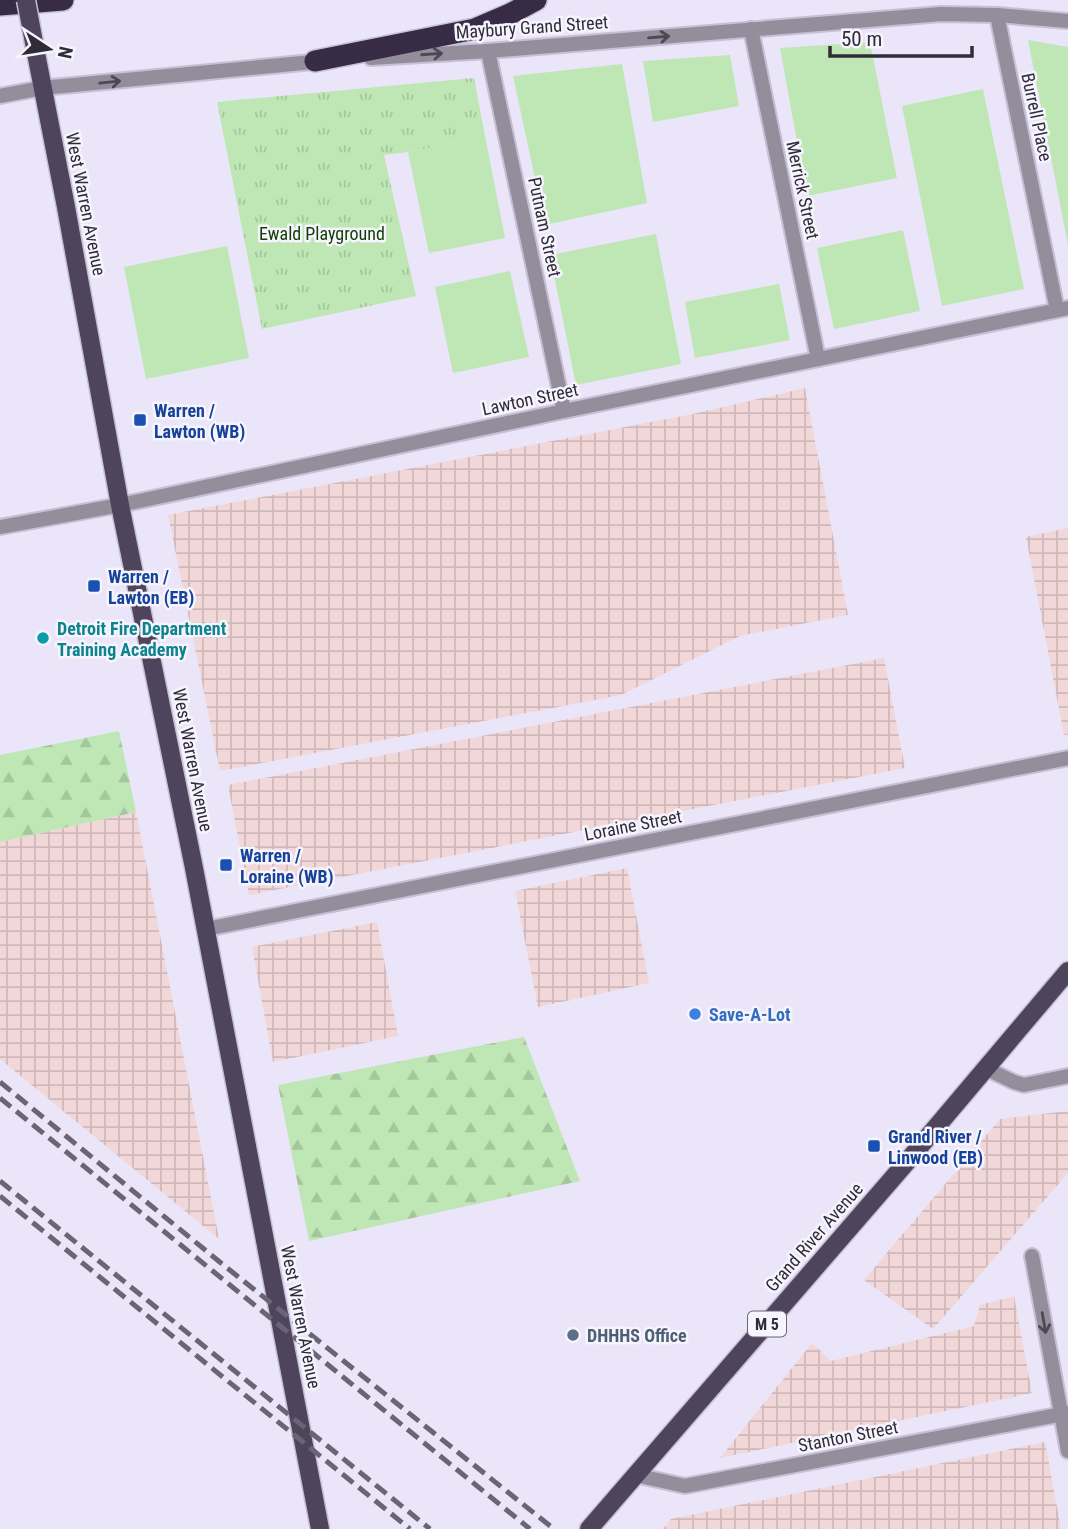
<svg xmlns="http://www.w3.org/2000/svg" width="1068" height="1529" font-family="'Roboto Condensed',sans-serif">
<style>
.industrial{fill:url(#industrial-grid)}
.grass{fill:#bee7b5}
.forest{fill:url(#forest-firs)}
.park{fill:url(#park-tufts)}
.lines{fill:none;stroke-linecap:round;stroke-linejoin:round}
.minor-casing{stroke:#c5c0d3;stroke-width:18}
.tertiary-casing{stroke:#c5c0d3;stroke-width:18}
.primary-casing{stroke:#c5c0d3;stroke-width:21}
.motorway-casing{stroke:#c5c0d3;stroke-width:24}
.minor{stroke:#938d9c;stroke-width:14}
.tertiary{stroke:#938d9c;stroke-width:14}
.primary{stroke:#4e445c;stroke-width:18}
.motorway{stroke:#372b46;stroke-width:21}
.rail{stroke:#696574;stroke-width:5;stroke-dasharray:14 7;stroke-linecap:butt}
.primary-bridge-casing{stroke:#c5c0d3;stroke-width:21;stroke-linecap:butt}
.primary-bridge{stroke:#4e445c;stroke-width:18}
.oneway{stroke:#4d4856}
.transit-dot{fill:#1a4fb4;stroke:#f6f4fc;stroke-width:2.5}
.culture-dot{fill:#0f9aa8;stroke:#f6f4fc;stroke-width:2.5}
.shop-dot{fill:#3f7fe0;stroke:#f6f4fc;stroke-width:2.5}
.service-dot{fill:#5c6f8a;stroke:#f6f4fc;stroke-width:2.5}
.labels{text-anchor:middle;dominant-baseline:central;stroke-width:5;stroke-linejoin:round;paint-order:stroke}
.shield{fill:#f6f4fc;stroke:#6b6773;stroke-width:2}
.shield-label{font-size:16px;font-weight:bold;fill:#2f2b38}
.street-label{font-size:18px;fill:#2f2b38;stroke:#f6f4fc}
.park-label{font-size:18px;fill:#0f3d04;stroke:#f6f4fc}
.transit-label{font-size:18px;font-weight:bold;fill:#164399;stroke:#f6f4fc;text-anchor:start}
.culture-label{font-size:18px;font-weight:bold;fill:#0d838f;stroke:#f6f4fc;text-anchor:start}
.shop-label{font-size:18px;font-weight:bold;fill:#366cbe;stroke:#f6f4fc;text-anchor:start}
.service-label{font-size:18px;font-weight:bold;fill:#4e5e75;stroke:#f6f4fc;text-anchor:start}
</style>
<defs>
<pattern id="industrial-grid" width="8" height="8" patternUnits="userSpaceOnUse" patternTransform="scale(1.75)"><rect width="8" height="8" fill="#f2d7d9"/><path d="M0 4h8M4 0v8" fill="none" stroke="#d0b9bb"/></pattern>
<pattern id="forest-firs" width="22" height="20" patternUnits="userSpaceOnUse" patternTransform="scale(1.75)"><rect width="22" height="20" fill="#bee7b5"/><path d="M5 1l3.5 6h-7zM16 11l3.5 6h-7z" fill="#a4c69c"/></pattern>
<pattern id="park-tufts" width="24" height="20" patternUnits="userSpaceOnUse" patternTransform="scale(1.75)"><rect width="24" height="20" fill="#bee7b5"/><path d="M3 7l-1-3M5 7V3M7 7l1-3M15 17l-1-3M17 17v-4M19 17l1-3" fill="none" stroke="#a4c69c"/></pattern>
</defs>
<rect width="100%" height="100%" fill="#ebe5fa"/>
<!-- industrial -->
<g class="industrial">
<polygon points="805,388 848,615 740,636 621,695 220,771 168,515 693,414"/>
<polygon points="1068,528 1068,735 1064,735 1026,537"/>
<polygon points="884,658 905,768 249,895 228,785"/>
<polygon points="136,812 219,1239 0,1059 0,842"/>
<polygon points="627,868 649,983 538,1007 515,891"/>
<polygon points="377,922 398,1036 273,1062 252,947"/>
<polygon points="1068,1111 1068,1173 933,1329 864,1280 1000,1119"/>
<polygon points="1014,1296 1032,1393 720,1458 812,1343 831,1361 974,1326 980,1305"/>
<polygon points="1045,1442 1061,1529 663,1529 671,1519"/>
</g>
<!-- grass -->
<g class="grass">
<polygon points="1028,40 1068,47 1068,245"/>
<polygon points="870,42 897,178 807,196 780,48"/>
<polygon points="730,55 739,106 653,122 643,61"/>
<polygon points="622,64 647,203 545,225 513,76"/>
<polygon points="983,89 1024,289 942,306 902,106"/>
<polygon points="485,136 505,238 429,253 408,152"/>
<polygon points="903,230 920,311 834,329 817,248"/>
<polygon points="656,234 681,364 576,385 550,255"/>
<polygon points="227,246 249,358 146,379 124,267"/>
<polygon points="510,271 529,357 453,373 435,287"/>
<polygon points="779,284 790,340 695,358 685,302"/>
</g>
<!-- forest -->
<g class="forest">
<polygon points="119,731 136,812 0,842 0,755"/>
<polygon points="524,1037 580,1181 309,1241 278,1085"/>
</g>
<!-- park -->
<polygon class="park" points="474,78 485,136 408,152 384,155 416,296 262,329 217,102"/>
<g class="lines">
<!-- minor casing -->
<g class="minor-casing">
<g id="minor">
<polyline points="997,15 1057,310"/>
<polyline points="751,29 818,359"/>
<polyline points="488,51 564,411"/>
<polyline points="0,527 120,505 564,411 1068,308"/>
<polyline points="206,929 1068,758"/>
<polyline points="1032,1256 1068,1451"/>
<polyline points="635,1475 685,1486 1068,1413"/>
</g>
</g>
<!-- tertiary casing -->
<g class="tertiary-casing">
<g id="tertiary">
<polyline points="371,58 488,51 941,14 997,15 1068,21"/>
<polyline points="0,96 42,88 323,61"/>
<polyline points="985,1068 1014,1082 1024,1085 1068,1076"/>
</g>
</g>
<!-- primary casing -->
<g class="primary-casing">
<g id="primary">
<polyline points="35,48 66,207 120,505 194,868 320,1529"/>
<polyline points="589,1529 905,1164 1068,971"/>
</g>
</g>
<!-- motorway casing -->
<g class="motorway-casing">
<g id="motorway">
<polyline points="0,5 63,0"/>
<polyline points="315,61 475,29 510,14 536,0"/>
</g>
</g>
<!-- minor -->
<use href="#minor" class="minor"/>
<!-- tertiary -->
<use href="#tertiary" class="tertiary"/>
<!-- primary -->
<use href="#primary" class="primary"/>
<!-- motorway -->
<use href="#motorway" class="motorway"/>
<!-- rail -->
<g class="rail">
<polyline points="0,1082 221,1263 554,1529"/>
<polyline points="0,1098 530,1529"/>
<polyline points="0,1181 430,1529"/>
<polyline points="0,1196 410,1529"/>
</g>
<!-- primary-bridge casing -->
<g class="primary-bridge-casing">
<polyline id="primary-bridge" points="26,0 35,48"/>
</g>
<!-- primary-bridge -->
<use href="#primary-bridge" class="primary-bridge"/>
</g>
<!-- one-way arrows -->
<defs><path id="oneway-shaft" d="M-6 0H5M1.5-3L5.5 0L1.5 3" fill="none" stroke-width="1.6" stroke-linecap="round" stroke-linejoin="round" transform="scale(1.75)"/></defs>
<g class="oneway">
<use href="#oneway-shaft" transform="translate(659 37) rotate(-5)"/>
<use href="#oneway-shaft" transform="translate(432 54) rotate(-4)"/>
<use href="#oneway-shaft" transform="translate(110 82) rotate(-6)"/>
<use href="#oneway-shaft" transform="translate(1044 1323) rotate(80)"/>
</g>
<!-- markers -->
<g class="transit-dot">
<rect x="133" y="413" width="14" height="14" rx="3.5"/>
<rect x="87" y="579" width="14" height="14" rx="3.5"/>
<rect x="219" y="858" width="14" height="14" rx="3.5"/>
<rect x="867" y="1139" width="14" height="14" rx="3.5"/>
</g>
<circle class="culture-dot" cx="43" cy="638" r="7"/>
<circle class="shop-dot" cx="695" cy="1014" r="7"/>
<circle class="service-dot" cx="573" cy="1335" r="7"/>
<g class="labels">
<!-- shield labels -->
<rect class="shield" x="748" y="1311.5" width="38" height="25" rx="5"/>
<g class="shield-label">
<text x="767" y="1324">M 5</text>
</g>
<!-- street labels -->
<g class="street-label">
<text transform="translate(532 27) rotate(-4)">Maybury Grand Street</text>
<text transform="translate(1037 117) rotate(78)">Burrell Place</text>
<text transform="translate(803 190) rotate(78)">Merrick Street</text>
<text transform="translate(86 204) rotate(79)">West Warren Avenue</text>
<text transform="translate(545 227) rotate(78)">Putnam Street</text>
<text transform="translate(530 399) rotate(-12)">Lawton Street</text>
<text transform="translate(193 760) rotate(79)">West Warren Avenue</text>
<text transform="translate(633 825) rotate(-11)">Loraine Street</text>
<text transform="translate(814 1237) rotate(-49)">Grand River Avenue</text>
<text transform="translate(301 1317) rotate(79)">West Warren Avenue</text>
<text transform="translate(848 1436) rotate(-11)">Stanton Street</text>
</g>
<!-- park labels -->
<g class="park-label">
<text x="322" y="233">Ewald Playground</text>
</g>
<!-- transit labels -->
<g class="transit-label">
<text x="154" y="410">Warren /<tspan x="154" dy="21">Lawton (WB)</tspan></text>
<text x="108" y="576">Warren /<tspan x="108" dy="21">Lawton (EB)</tspan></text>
<text x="240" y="855">Warren /<tspan x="240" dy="21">Loraine (WB)</tspan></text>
<text x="888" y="1136">Grand River /<tspan x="888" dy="21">Linwood (EB)</tspan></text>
</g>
<!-- culture labels -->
<g class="culture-label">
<text x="57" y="628">Detroit Fire Department<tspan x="57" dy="21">Training Academy</tspan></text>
</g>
<!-- shop labels -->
<g class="shop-label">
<text x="709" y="1014">Save-A-Lot</text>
</g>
<!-- service labels -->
<g class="service-label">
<text x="587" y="1335">DHHHS Office</text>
</g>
</g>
<!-- north arrow -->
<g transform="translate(49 49) rotate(102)" stroke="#f6f4fc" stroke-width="5" paint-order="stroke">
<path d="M0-5L12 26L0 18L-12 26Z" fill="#2f2b38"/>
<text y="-10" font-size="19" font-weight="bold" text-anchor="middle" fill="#2f2b38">N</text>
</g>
<!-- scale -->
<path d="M830 46v10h142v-10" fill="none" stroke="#2f2b38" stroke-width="3.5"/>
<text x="841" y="46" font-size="21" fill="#2f2b38" stroke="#f6f4fc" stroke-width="5" paint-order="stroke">50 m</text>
</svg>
